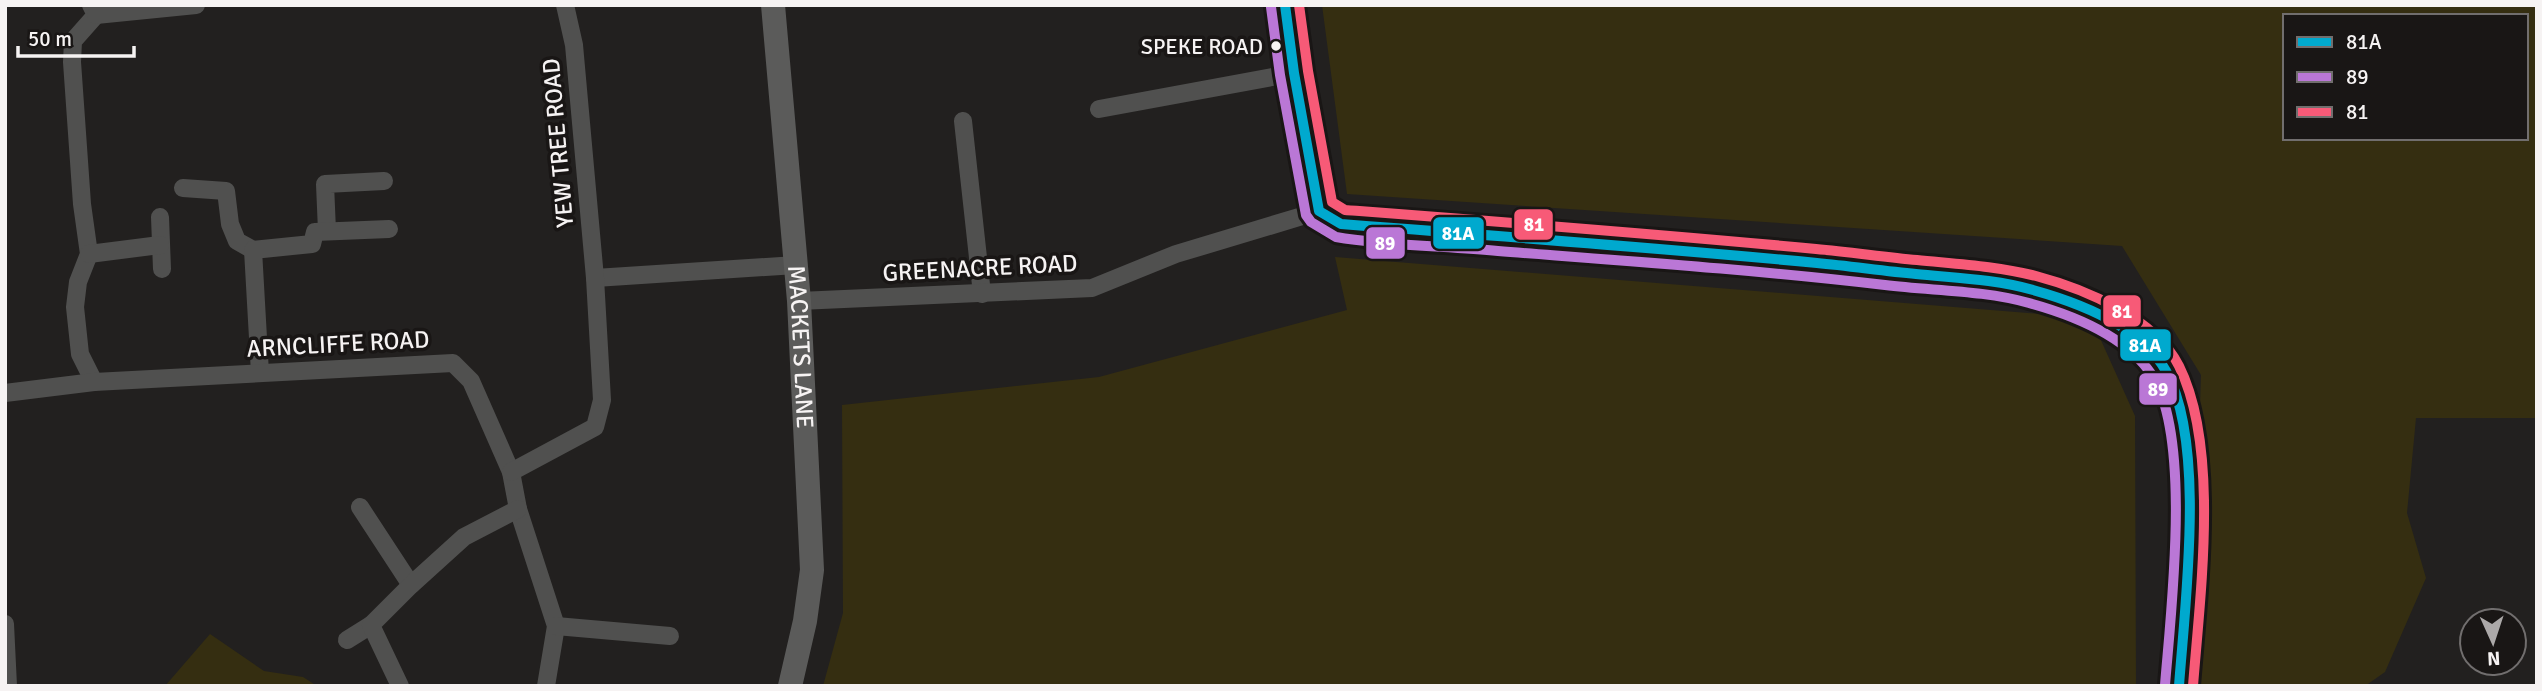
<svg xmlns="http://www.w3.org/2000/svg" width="2542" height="691" font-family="Signika,sans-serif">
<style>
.green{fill:#352e11;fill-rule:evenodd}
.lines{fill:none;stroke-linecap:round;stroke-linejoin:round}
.street{stroke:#50504f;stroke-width:18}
.secondary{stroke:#5b5b5a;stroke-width:24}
.bus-1-casing{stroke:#191615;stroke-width:16}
.bus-2-casing{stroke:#191615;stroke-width:16}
.bus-3-casing{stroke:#191615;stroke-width:16}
.bus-1{stroke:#00a9ce;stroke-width:10}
.bus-2{stroke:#ba77d6;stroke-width:10}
.bus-3{stroke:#f75a77;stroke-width:10}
.bus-dot{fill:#f6f3f3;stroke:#191615;stroke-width:2.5}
.labels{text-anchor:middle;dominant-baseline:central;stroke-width:7;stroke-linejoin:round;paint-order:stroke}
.bus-label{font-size:22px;fill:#f6f3f3;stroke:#191615;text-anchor:end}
.street-label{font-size:24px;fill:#f6f3f3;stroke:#191615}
.line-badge{stroke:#191615;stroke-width:2.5}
.badge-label{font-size:19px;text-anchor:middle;font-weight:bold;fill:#fff}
</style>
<rect width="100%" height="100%" fill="#22201f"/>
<!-- green -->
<g class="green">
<path d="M1322,5H2537V418H2416L2407,513L2426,578L2385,672L2365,686H2191L2201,375L2122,246L1347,194ZM2285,16H2526V138H2285Z"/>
<polygon points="1335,257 2091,318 2135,416 2136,686 823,686 843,613 842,405 1099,377 1347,310"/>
<polygon points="210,634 264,671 303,677 317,686 165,686"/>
</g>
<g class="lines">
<!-- street -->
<g class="street">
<polyline points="91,5 96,15 73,41 72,62 82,204 89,254 78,282 75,307 80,354 94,382"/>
<polyline points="96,15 196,5"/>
<polyline points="1099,109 1294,73"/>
<polyline points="963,121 982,294"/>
<polyline points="183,188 226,191 230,224 237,241 253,250"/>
<polyline points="160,217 162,269"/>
<polyline points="327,231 325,184 384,181"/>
<polyline points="89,254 160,245"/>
<polyline points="595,278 796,265"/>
<polyline points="799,301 1092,288 1176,254 1319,211"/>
<polyline points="260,373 253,250 312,244 315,232 389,229"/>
<polyline points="5,393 94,382 453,363 471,381 511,472 518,509 556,626 546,686"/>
<polyline points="511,472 595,427 602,400 595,278 574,45 565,5"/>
<polyline points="360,507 411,585"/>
<polyline points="5,624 8,686"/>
<polyline points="556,626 670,636"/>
<polyline points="347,640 371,625"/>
<polyline points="400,686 371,625 411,585 464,537 518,509"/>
</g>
<!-- secondary -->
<g class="secondary">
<path id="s1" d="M773,5L799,301L812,570L805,621L790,686"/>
<path d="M1285,5L1294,73L1319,211L1341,224C1447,232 1553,241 1658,250C1735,256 1811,261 1887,271C1941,278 1998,277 2050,295C2092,309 2142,332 2166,371C2205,437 2184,608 2179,686"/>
</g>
<!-- bus-1 casing -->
<g class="bus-1-casing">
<path id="bus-1" d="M1285,5L1294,73L1319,211L1341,224C1500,236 1659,248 1817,263C1850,266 1883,271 1916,274C1955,278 1995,279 2033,290C2080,303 2141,326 2166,371C2206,443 2185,603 2179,686"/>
</g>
<!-- bus-2 casing -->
<g class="bus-2-casing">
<path id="bus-2" d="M1271,7L1280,75L1306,215L1311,222L1336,237C1388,246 1446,246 1498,251C1627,261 1757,270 1885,285C1933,291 1983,290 2029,303C2073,315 2126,336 2152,375C2192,438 2171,610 2165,685"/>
</g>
<!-- bus-3 casing -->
<g class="bus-3-casing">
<path id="bus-3" d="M1299,5L1308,71L1332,202L1345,210C1502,222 1660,234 1816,249C1850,252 1884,257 1917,260C1957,264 1997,266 2036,276C2085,289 2155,318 2179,366C2220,448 2200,595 2193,686"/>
</g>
<!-- bus-1 -->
<use href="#bus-1" class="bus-1"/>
<!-- bus-2 -->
<use href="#bus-2" class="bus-2"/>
<!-- bus-3 -->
<use href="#bus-3" class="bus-3"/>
</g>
<!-- markers -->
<circle class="bus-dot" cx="1276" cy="46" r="6"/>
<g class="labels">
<!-- bus labels -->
<g class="bus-label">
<text x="1263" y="46">SPEKE ROAD</text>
</g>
<!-- street labels -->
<g class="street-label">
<text transform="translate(558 143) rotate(-95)">YEW TREE ROAD</text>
<text transform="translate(980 268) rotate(-3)">GREENACRE ROAD</text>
<text transform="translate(338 344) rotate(-3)">ARNCLIFFE ROAD</text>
<text stroke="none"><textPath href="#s1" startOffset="343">MACKETS LANE</textPath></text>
</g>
</g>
<g class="line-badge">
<rect x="1513" y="208" width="41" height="33" rx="7" fill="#f75a77"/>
<rect x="1432" y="216" width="53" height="34" rx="7" fill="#00a9ce"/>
<rect x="1365" y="226" width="41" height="34" rx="7" fill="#ba77d6"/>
<rect x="2102" y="294" width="40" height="34" rx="7" fill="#f75a77"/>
<rect x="2119" y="328" width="53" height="34" rx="7" fill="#00a9ce"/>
<rect x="2138" y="372" width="40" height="34" rx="7" fill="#ba77d6"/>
</g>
<g class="badge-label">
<text x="1534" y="231">81</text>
<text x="1458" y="240">81A</text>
<text x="1385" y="250">89</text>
<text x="2122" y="318">81</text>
<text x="2145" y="352">81A</text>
<text x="2158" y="396">89</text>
</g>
<!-- border -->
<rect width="2542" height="691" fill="none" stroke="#f6f3f3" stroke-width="14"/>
<!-- legend -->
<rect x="2283" y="14" width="245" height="126" fill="#191615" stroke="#716e6e" stroke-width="2"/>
<rect x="2297" y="37" width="35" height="10" fill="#00a9ce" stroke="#716e6e" stroke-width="2"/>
<text x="2346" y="49" font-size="21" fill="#f6f3f3">81A</text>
<rect x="2297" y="72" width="35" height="10" fill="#ba77d6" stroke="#716e6e" stroke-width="2"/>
<text x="2346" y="84" font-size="21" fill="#f6f3f3">89</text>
<rect x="2297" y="107" width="35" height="10" fill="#f75a77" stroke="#716e6e" stroke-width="2"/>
<text x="2346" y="119" font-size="21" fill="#f6f3f3">81</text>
<!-- north arrow -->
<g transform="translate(2493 642) rotate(177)"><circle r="33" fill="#191615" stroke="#716e6e" stroke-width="2"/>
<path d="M0-5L12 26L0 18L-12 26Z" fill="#aca9a9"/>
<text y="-10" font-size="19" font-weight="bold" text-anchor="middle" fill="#f6f3f3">N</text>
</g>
<!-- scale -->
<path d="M18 46v10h116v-10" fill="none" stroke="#f6f3f3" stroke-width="3.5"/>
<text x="28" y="46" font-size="21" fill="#f6f3f3" stroke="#191615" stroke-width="5" paint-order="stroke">50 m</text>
</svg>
